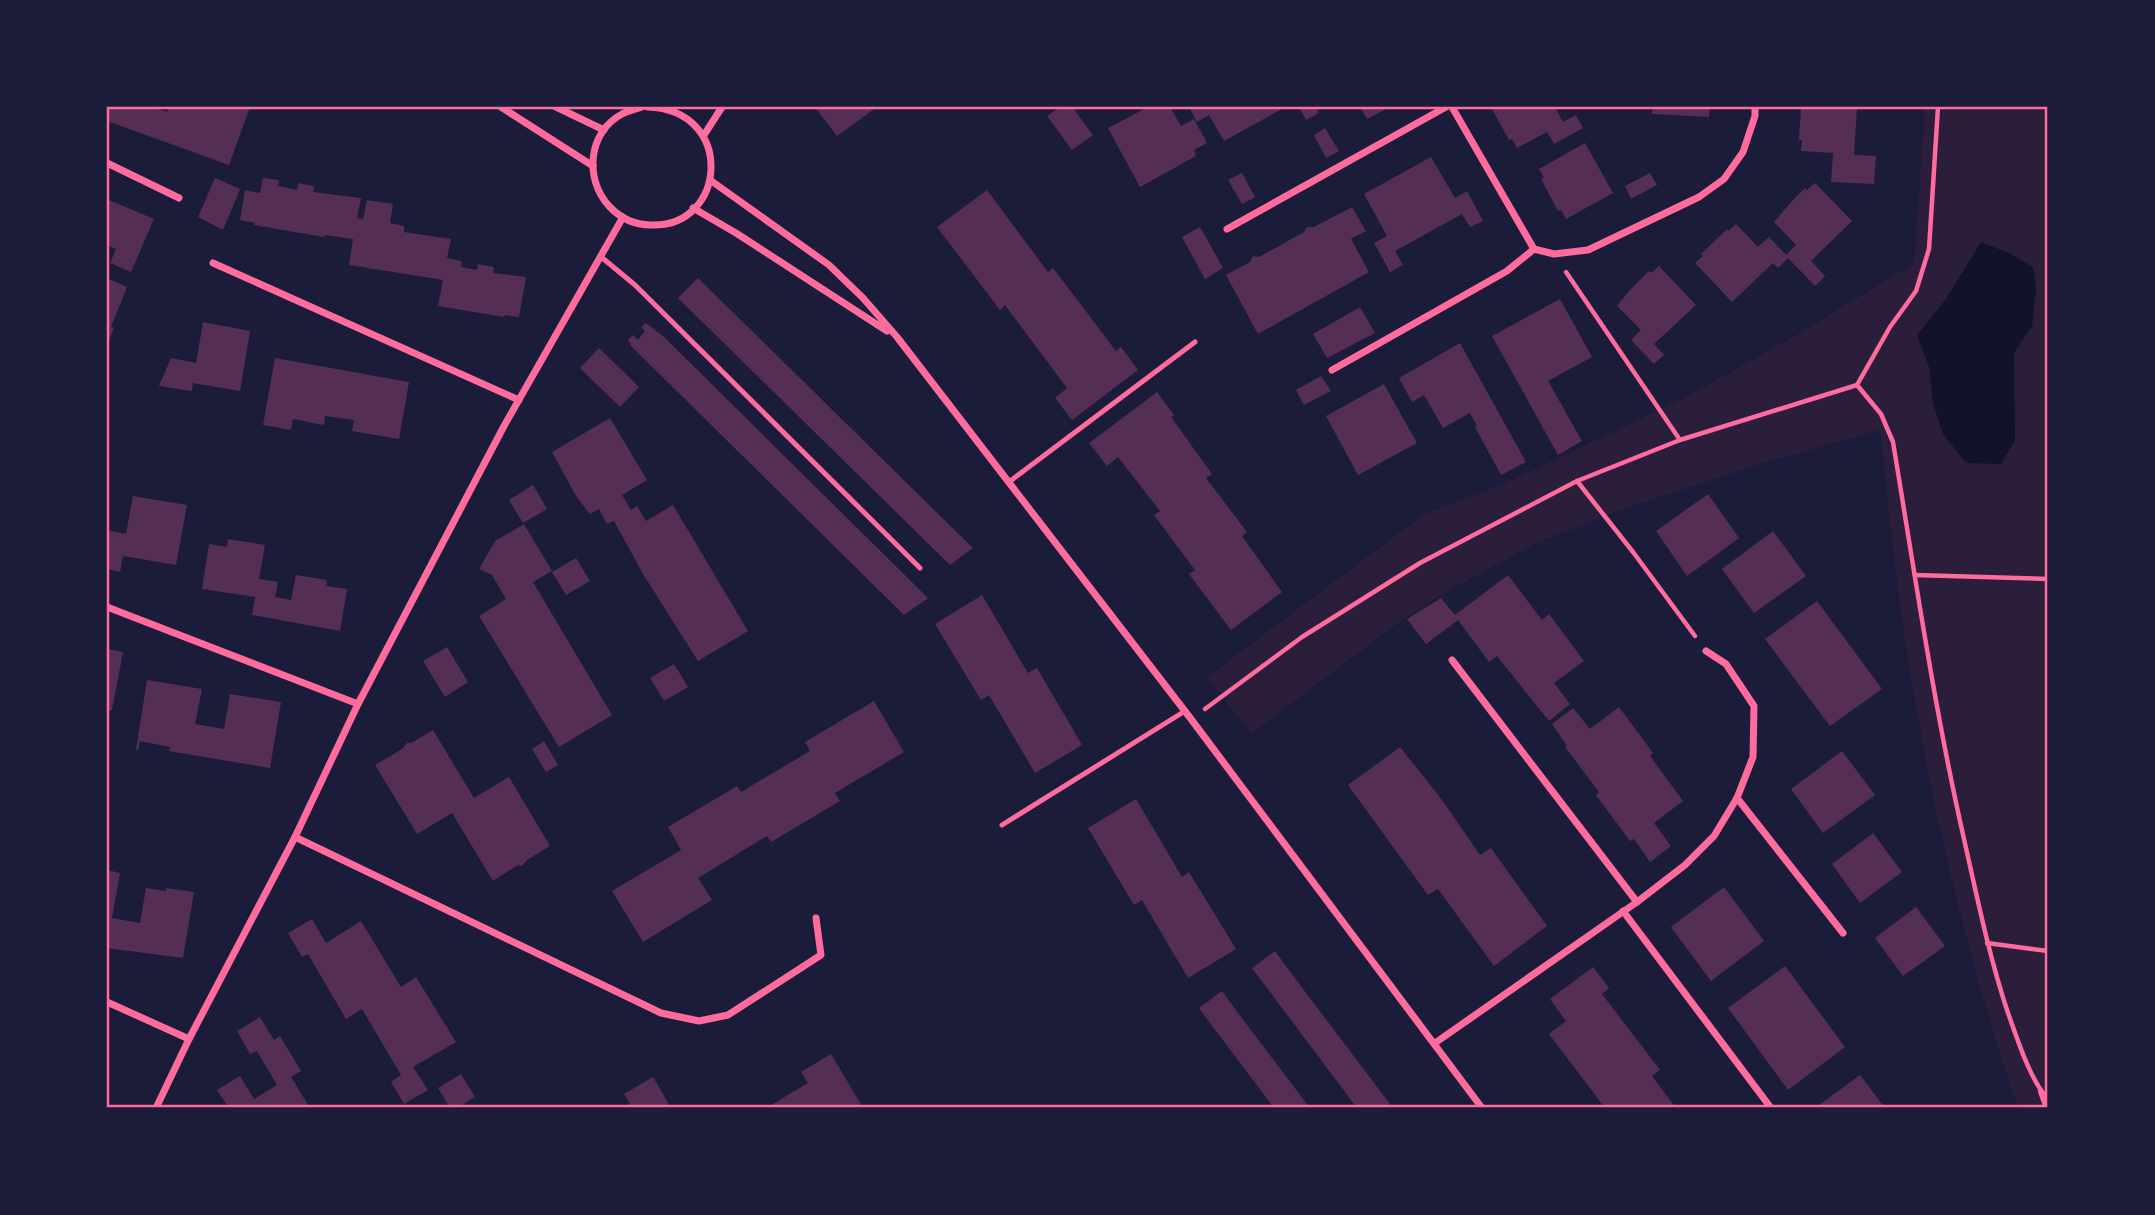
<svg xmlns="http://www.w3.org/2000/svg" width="2155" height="1215" font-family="Montserrat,sans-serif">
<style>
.green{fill:#2a1e3b}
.water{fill:#12122b}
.building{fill:#542f53}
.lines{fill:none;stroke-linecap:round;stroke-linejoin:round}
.path{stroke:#ff6b9d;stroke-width:4.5}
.service{stroke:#ff6b9d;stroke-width:5}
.minor{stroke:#ff6b9d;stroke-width:7}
.neatline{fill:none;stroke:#ff6b9d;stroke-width:2.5}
</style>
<rect width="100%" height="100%" fill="#1b1b3a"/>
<!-- green -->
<path class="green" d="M1925,107H2048V1108H2018C1970,968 1935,823 1911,677C1897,595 1889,512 1880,430L1760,464L1620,510L1534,544L1443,594L1403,619L1251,734L1207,677L1424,514L1506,483L1686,397L1800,333L1914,263Z"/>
<!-- water -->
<polygon class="water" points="1981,242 2009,253 2033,267 2036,290 2032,326 2014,353 2015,441 2001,464 1966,463 1943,434 1933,404 1929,367 1917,335 1946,299"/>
<!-- building -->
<g class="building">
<polygon points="107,107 152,107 167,112 169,107 250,107 229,165 107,121"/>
<polygon points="815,107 877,107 837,136"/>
<polygon points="1060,107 1072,107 1093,135 1072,150 1047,116"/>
<polygon points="1148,107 1170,107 1181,126 1194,119 1207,143 1194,150 1196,156 1140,187 1108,128"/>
<polygon points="1189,107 1281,107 1282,109 1224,141 1209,115 1197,122"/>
<polygon points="1299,107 1316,107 1319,113 1306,120"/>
<polygon points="1360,107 1390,107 1367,119"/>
<polygon points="1494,107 1555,107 1563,122 1576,115 1583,128 1554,144 1547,132 1517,148 1512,139 1509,140 1492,109"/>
<polygon points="1653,107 1710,107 1709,117 1652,114"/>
<polygon points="1801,107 1857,107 1854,155 1876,156 1874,184 1831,182 1833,153 1801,151 1802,140 1799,140"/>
<polygon points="1325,128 1339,151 1326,158 1314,135"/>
<polygon points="1585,143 1613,193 1566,219 1561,209 1558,211 1541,179 1544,178 1539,169"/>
<polygon points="1431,157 1455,198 1467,191 1483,221 1470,227 1462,214 1395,251 1403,265 1390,272 1374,243 1387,236 1364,194"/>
<polygon points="1242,173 1255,197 1242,204 1228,180"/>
<polygon points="1650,173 1657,185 1631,199 1625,186"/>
<polygon points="215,178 240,189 223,230 198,217"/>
<polygon points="263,178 279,180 278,186 297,190 298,183 314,186 313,192 361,198 357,218 363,219 367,200 393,204 390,223 404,226 404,232 451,239 447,258 462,261 461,267 477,270 478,264 494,267 493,273 526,277 519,317 505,315 504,317 438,306 443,280 349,265 353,239 325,235 324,237 254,225 255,223 240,220 245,190 260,193"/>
<polygon points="1815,183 1852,221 1811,261 1825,276 1815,286 1788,258 1778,268 1773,263 1732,302 1695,263 1703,256 1701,254 1727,229 1728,231 1736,224 1758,247 1769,237 1786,255 1796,245 1774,222 1792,201 1805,188 1807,190"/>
<polygon points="987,190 1048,272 1053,268 1116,351 1121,347 1138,370 1072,420 1055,398 1067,388 1005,305 1000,310 937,227"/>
<polygon points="109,200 154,219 131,272 110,263 116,249 107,245 107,204"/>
<polygon points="1352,207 1366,231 1351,239 1369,272 1258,334 1226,275 1250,262 1253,256 1259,257 1304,232 1307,227 1314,227"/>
<polygon points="1200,227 1223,268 1205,279 1182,237"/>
<polygon points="1659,266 1696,305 1654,344 1664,355 1654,364 1631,340 1641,330 1617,306 1630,290 1649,271 1651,273"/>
<polygon points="107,278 127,287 111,327 114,328 107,345"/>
<polygon points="698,278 922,498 973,548 950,565 678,298"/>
<polygon points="1560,299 1592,357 1548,381 1582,441 1558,455 1492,336"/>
<polygon points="1360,307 1375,333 1327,358 1313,334"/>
<polygon points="203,322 250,331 240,391 193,383 192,391 159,386 171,358 196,363"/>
<polygon points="646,323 664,337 928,598 904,615 631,346 628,340 633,335 638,340 645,331 641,327"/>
<polygon points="1460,343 1526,462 1501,475 1475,427 1477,426 1470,413 1443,428 1424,395 1412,402 1399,378"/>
<polygon points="599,348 639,387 620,407 580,368"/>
<polygon points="275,358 409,382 399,439 352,431 354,420 325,416 324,425 293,419 291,430 263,425"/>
<polygon points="1321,376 1331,391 1304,405 1296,390"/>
<polygon points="1384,384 1417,443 1358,475 1326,416"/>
<polygon points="1157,392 1174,415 1171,417 1212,474 1206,478 1247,532 1242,536 1282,592 1231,630 1189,574 1195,570 1154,515 1160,511 1118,457 1107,466 1089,443"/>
<polygon points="610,418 647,480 622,495 631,510 637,506 646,521 673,505 748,631 698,661 643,574 614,521 607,524 599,509 590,514 576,496 552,452"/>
<polygon points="533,485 547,509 523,523 509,500"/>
<polygon points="1708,494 1739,538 1687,576 1656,531"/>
<polygon points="133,496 187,505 176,565 123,556 120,572 107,569 107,530 126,534"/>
<polygon points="524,524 552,571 533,582 612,715 559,747 479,616 506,599 492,575 479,569 495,541"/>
<polygon points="1773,531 1806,576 1754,613 1722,569"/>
<polygon points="228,539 265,545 259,579 278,582 275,597 291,600 296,575 327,580 326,586 347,589 340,631 252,615 255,597 202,589 209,544 227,547"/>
<polygon points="576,558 590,581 566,595 552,572"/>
<polygon points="1508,575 1542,620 1549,614 1584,661 1554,683 1570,704 1549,721 1497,656 1489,662 1458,620 1426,644 1407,619 1441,598 1455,615"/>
<polygon points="982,595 1028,673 1037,668 1082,745 1035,773 989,695 981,700 935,624"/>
<polygon points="1817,601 1882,689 1830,726 1765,639"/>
<polygon points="447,647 468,682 445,697 423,661"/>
<polygon points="107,649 123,652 112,710 107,710"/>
<polygon points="674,664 688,687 664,701 650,678"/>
<polygon points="147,680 202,689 195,724 224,729 230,694 281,702 270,768 169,751 170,747 140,741 138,750 136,750"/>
<polygon points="874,701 904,752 835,793 840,801 771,842 767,836 698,878 712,900 643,942 612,891 681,850 668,827 737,786 741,792 810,751 805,742"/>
<polygon points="1619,707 1653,753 1650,756 1683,801 1654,823 1671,846 1650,862 1634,839 1630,841 1596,795 1599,792 1565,747 1567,746 1552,724 1573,708 1590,729"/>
<polygon points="433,730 474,798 509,777 550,846 527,860 522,866 518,865 493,881 452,813 417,834 375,765 402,749 407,743 411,743"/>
<polygon points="544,741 558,765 546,772 532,749"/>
<polygon points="1400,747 1442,800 1480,855 1491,848 1547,926 1494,966 1438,889 1428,895 1348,785"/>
<polygon points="1842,751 1875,795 1823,833 1791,789"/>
<polygon points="1136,799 1182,877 1189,872 1236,949 1188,978 1142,900 1134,905 1088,828"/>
<polygon points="1873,833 1902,872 1860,903 1832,864"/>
<polygon points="107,870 120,873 112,918 140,923 146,888 166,891 166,888 194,892 183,958 107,948"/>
<polygon points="1724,887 1764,941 1711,981 1671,927"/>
<polygon points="1916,907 1945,946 1903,976 1875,938"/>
<polygon points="312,919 326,943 361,921 401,987 416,977 456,1042 413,1067 428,1090 404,1104 391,1082 401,1075 362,1009 346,1019 308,954 302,957 288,933"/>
<polygon points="1275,951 1291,973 1393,1108 1357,1108 1252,968"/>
<polygon points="1785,966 1845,1047 1788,1090 1728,1008"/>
<polygon points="1593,967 1609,988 1602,994 1660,1070 1652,1076 1676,1108 1605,1108 1549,1034 1566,1021 1550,999"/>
<polygon points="1222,991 1238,1013 1310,1108 1274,1108 1207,1019 1199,1008"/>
<polygon points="260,1017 274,1040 280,1036 301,1071 291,1077 310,1108 229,1108 217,1090 240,1076 254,1099 277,1085 257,1051 250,1054 237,1031"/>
<polygon points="831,1054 862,1106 858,1108 766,1108 808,1083 801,1072"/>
<polygon points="461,1074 475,1097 457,1108 450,1108 438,1088"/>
<polygon points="1860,1075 1885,1108 1815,1108"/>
<polygon points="653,1077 671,1108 623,1108 630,1104 624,1094"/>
</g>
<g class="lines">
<!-- path -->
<g class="path">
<polyline points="1566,272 1680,440"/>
<path d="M1857,385L1881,414L1893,442C1915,575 1934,707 1964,839C1977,897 1989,956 2008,1013C2017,1038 2030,1080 2048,1099"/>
<polyline points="1577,481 1633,552 1695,636"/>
<polyline points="1915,575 2048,579"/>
<polyline points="1205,709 1302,637 1420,563 1577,481 1680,440 1857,385 1890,327 1916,291 1929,249 1938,107"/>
<polyline points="1987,943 2048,951"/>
<polyline points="2040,1091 2046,1108"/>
</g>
<!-- service -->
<g class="service">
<polyline points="600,256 635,285 920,568"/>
<polyline points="1009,482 1195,342"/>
<polyline points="1002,825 1185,711"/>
</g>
<!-- minor -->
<g class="minor">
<polyline points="501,107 593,166"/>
<polyline points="556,107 604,130"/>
<path d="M642,107C636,109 628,111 622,114C588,132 584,179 609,206C620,218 634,225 651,225C727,228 736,110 648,107"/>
<polyline points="1452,107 1534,249 1554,254 1588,250 1699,197 1724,179 1743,152 1755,116 1755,107"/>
<polyline points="704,135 722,107"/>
<polyline points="107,163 179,198"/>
<polyline points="710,180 829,265 863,298 897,337 1191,719 1482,1108"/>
<polyline points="693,208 736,233 887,331"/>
<polyline points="1227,229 1446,107"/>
<polyline points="213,263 519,400"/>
<polyline points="1332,370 1507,271 1534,249"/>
<polyline points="107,607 358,704"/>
<polyline points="1452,660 1637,902"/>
<polyline points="1737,798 1843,933"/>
<polyline points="295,837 661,1013 699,1021 728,1015 821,955 816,918"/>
<polyline points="1623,911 1771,1108"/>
<polyline points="107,1002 189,1039"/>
<polyline points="1435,1043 1637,902 1685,865 1714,836 1737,798 1753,757 1754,706 1726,664 1706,651"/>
<polyline points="156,1108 189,1039 295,837 358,704 504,426 623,217"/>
</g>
</g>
<!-- border -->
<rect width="2155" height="1215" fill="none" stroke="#1b1b3a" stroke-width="217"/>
<rect x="108" y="108" width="1938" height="998" class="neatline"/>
</svg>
